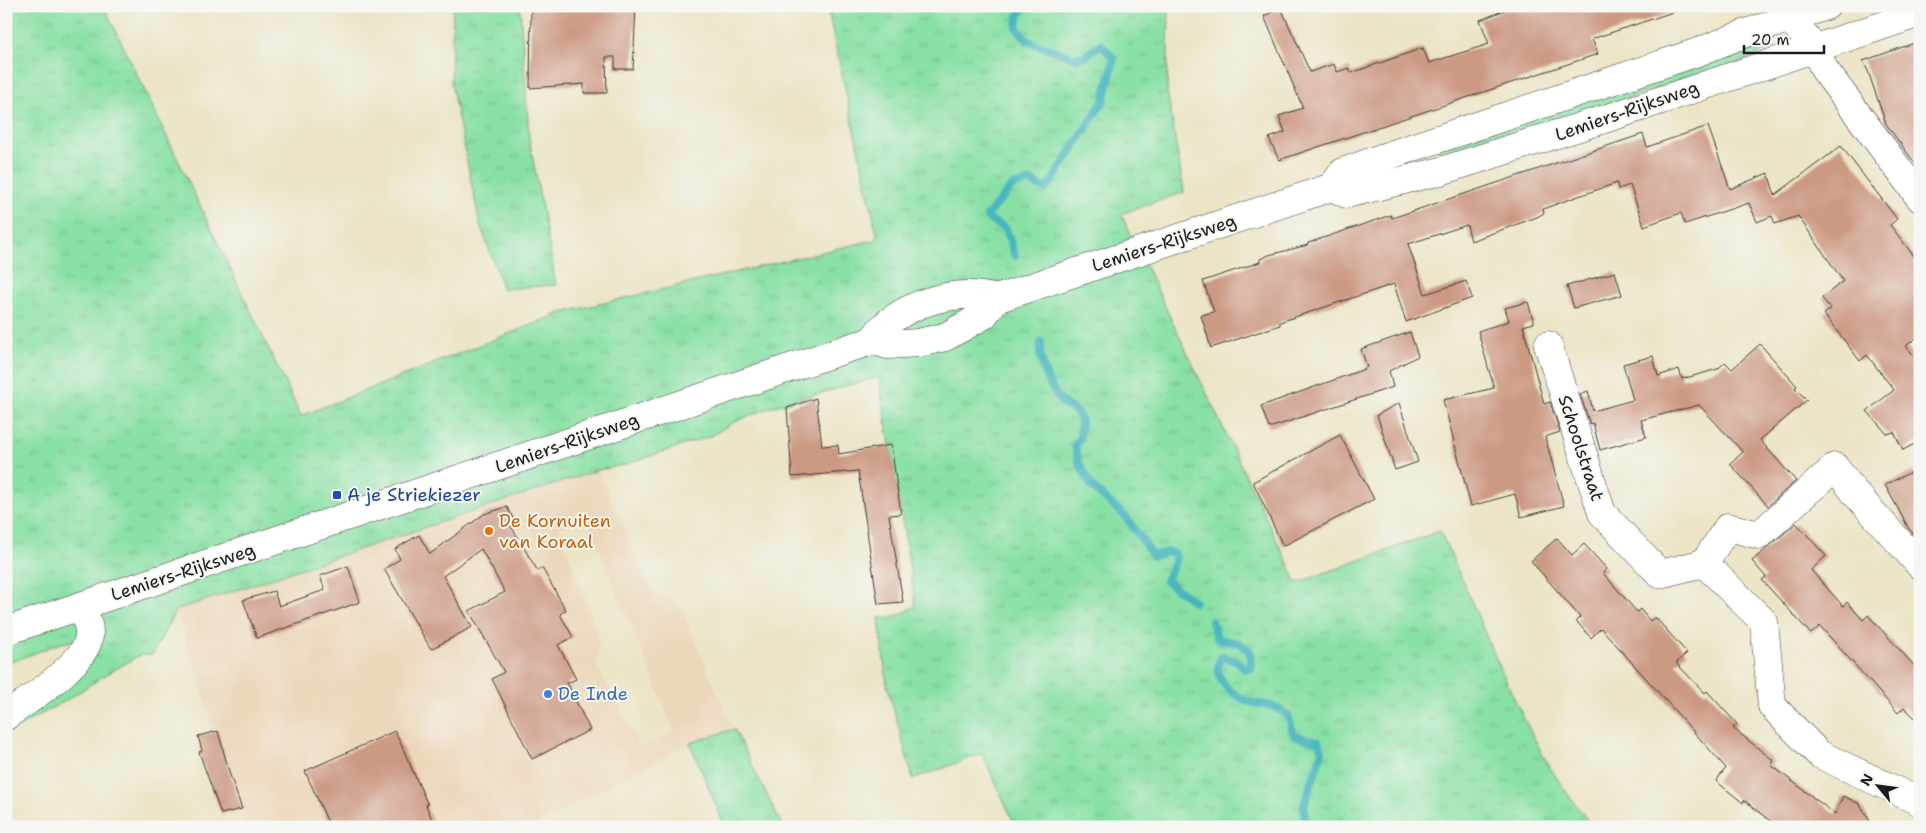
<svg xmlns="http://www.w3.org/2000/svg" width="1926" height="833" font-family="'Shantell Sans',sans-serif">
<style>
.built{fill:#ecd7ba;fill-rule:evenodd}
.grass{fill:url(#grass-tufts);stroke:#527e60}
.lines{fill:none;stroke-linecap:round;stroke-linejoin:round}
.stream{stroke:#47b6be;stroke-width:8}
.building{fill:#cc9983}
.minor-casing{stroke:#3b3a35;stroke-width:29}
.major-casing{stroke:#3b3a35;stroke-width:29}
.minor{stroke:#fff;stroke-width:28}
.major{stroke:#fff;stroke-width:28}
.transit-dot{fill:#1a4fb4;stroke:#f6f6f2;stroke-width:2}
.food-dot{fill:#e8710a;stroke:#f6f6f2;stroke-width:2}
.shop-dot{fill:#3f7fe0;stroke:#f6f6f2;stroke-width:2}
.labels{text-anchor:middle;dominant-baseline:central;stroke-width:4;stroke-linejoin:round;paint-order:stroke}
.street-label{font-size:18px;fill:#1c1c1c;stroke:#f6f6f2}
.transit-label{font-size:18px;fill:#164399;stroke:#f6f6f2;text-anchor:start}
.food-label{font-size:18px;fill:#c56008;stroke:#f6f6f2;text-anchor:start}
.shop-label{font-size:18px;fill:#366cbe;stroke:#f6f6f2;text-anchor:start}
</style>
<defs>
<pattern id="grass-tufts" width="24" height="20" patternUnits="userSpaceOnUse" patternTransform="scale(1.25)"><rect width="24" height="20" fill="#88e0a4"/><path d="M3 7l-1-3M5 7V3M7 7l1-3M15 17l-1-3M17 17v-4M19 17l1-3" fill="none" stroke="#75c08d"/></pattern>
</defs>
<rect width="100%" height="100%" fill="#f6f6f2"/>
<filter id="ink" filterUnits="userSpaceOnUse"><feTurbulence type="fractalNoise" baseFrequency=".02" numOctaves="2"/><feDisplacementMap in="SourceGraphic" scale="10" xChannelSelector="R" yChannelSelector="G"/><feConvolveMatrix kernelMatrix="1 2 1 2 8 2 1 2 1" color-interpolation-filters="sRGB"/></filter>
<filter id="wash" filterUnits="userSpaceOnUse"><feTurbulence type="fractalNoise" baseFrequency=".0096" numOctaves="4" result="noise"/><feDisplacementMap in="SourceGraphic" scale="20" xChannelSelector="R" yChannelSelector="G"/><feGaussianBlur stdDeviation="1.12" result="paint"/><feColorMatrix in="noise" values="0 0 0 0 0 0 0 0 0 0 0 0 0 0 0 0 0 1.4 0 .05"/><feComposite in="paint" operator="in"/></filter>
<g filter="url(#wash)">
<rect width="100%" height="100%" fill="#ebe4c5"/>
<!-- built -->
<path class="built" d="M598,470L651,590L675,601L682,609L715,688L734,729L690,743L531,827H247L176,610ZM586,516L675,732L639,747L612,691L596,668L599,645L590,611L558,528Z"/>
<!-- grass -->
<g class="grass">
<path d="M6,6H104L301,416L561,313L878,239L827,6H1169L1167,90L1184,192L1121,214L1297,583L1440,531C1475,605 1503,683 1543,755C1557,781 1575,804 1593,827H1016L982,754L913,779L887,685L879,618L899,615L916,606L879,377L771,407L732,423L713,435L624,465L598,470L176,610L152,655H140L102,677L65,701L6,734L38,702L76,640L58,644L6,664Z"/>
<polygon points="453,6 520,6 529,137 556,285 503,289 480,224 451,84"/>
<polygon points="1769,38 1772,48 1744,61 1444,158 1439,156 1438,148"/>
<polygon points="734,729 783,827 725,827 690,743"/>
</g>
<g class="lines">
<!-- stream -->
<g class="stream">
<polyline points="1015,256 1006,229 990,220 987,216 1012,186 1030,181 1045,189 1054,178 1104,100 1114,59 1101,44 1085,56 1076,58 1029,42 1017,28 1018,16 1025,6"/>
<polyline points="1041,342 1040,355 1047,379 1061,402 1077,412 1081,420 1080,438 1075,445 1079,463 1092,487 1126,517 1153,556 1167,552 1175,554 1175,561 1166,581 1195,602"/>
<path d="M1212,621L1217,639L1239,643L1250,651L1251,668L1245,669L1238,662L1222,656C1210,676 1229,693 1247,701C1255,704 1265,704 1274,707C1279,709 1283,712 1288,715L1294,736L1319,742L1322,752L1304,805L1305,821L1300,827"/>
</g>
</g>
<g id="blocks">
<!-- building -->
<g class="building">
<polygon points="564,6 636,6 633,69 615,69 615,57 606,57 607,93 584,93 584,84 530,88 531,9 564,9"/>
<polygon points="1504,6 1678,6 1679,10 1592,39 1598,54 1279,160 1269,138 1285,132 1279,116 1303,108 1264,16 1281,8 1310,72 1334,64 1337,72 1349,68 1351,73 1423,48 1429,63 1489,44 1480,20 1505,10"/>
<polygon points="1920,41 1920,170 1886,124 1868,71 1863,61"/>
<polygon points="1708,126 1730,189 1768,173 1775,195 1841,146 1897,219 1890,225 1920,264 1920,335 1906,346 1920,363 1920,441 1903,450 1894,432 1887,434 1867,411 1894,390 1867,355 1860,361 1824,314 1831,309 1822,298 1843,281 1798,216 1775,224 1772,216 1757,222 1749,203 1685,224 1681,213 1644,226 1630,185 1618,189 1617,183 1576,197 1543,209 1544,213 1537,217 1471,241 1467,225 1408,244 1425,294 1466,281 1472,298 1406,322 1394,284 1280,322 1280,325 1211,348 1201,315 1214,312 1203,281 1260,262 1260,259 1269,255 1308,245 1308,243 1391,215 1392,218 1440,202 1643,134 1647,147"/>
<polygon points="1615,272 1622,295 1574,308 1567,286"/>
<polygon points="1528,302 1534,323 1523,326 1544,404 1550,402 1560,432 1545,437 1564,506 1521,517 1515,494 1471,506 1443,400 1494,388 1478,331 1509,321 1505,308"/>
<polygon points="1410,332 1418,356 1389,371 1393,387 1269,428 1261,406 1362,370 1367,367 1361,349"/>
<polygon points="1760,344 1797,386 1795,388 1807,400 1760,440 1796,481 1768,506 1730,464 1743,452 1699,405 1641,420 1646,437 1600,450 1593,423 1590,424 1580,394 1588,391 1593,411 1633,400 1623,364 1653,356 1658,376 1679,369 1682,379 1718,369 1725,362 1732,369"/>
<polygon points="816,398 822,446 838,445 839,454 891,445 901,514 889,515 903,602 878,604 858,471 792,477 787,408"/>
<polygon points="1399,403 1418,462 1395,470 1377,415"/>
<polygon points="1340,435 1374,499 1283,546 1253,482"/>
<polygon points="1913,471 1920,484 1920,541 1909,529 1885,485"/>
<polygon points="507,507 516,524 511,526 537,570 542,568 566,610 560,614 573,637 558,645 576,679 567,683 590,730 532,759 492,679 504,672 469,611 505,592 481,549 443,576 472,627 431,649 384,569 400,559 395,549 419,535 430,554 484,514"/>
<polygon points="1796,523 1826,556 1811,570 1843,606 1847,602 1863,620 1868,615 1920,672 1920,723 1904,707 1898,713 1820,626 1811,634 1762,580 1766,577 1752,561"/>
<polygon points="1557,538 1572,555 1584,544 1607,569 1603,573 1637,612 1640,609 1650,621 1655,617 1687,653 1676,663 1705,693 1707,691 1737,724 1733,728 1774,761 1771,765 1835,814 1843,796 1860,804 1873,827 1778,827 1744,800 1743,803 1716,781 1726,768 1601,628 1591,638 1576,621 1580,617 1531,561"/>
<polygon points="348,566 360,602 257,638 243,600 274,591 279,606 325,590 320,576"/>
<polygon points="218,731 230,775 242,809 221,814 199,752 202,751 198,736"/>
<polygon points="395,731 428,805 426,805 435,827 330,827 305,771"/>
</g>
</g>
</g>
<g filter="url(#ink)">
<use href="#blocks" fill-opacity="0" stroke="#3b3a35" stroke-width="1"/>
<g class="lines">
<!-- minor casing -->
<g class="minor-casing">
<g id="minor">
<polyline points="1786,6 1790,18 1815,48 1824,69 1920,198"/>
<polyline points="1548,345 1602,513 1660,574 1704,563 1728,527 1759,535 1835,467 1855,493 1920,565"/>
<polyline points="1704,563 1764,622 1772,706 1819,754 1918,801"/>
<path d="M6,716C29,699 86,664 89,636C90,626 85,615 82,606"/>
</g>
</g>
<!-- major casing -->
<g class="major-casing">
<g id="major">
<polyline points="1332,187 1347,194 1441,171 1617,115 1920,13"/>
<polyline points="871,340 888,345 918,343 945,337 984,315 996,299 1332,187 1343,172 1378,159 1698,52 1746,33 1826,6"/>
<path d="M6,631L852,347C858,345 865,344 871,341C876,337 879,330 884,326C913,301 959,288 996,299"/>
</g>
</g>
<!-- minor -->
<use href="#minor" class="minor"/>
<!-- major -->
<use href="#major" class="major"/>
</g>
</g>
<!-- markers -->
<rect class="transit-dot" x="332" y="490" width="10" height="10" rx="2.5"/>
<circle class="food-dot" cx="489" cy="531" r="5"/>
<circle class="shop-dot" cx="548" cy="694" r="5"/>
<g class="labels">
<!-- street labels -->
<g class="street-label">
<text transform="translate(1627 111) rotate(-19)">Lemiers-Rijksweg</text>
<text transform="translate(1164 243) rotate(-18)">Lemiers-Rijksweg</text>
<text transform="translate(567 443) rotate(-19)">Lemiers-Rijksweg</text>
<text transform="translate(1581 448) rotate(72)">Schoolstraat</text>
<text transform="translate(183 572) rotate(-18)">Lemiers-Rijksweg</text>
</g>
<!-- transit labels -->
<g class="transit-label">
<text x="347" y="495">A je Striekiezer</text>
</g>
<!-- food labels -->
<g class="food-label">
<text x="499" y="521">De Kornuiten<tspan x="499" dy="21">van Koraal</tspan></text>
</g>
<!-- shop labels -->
<g class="shop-label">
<text x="558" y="694">De Inde</text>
</g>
</g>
<!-- margin -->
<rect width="1926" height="833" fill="none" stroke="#f6f6f2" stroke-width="25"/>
<!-- north arrow -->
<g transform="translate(1878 786) rotate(299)" stroke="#f6f6f2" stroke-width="4" paint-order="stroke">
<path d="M0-4L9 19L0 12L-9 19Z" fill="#1c1c1c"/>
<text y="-8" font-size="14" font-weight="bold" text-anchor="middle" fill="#1c1c1c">N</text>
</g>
<!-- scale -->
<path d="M1744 45v8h80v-8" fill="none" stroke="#1c1c1c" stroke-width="2.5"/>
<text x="1751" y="45" font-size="15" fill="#1c1c1c" stroke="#f6f6f2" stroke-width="4" paint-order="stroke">20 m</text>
</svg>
